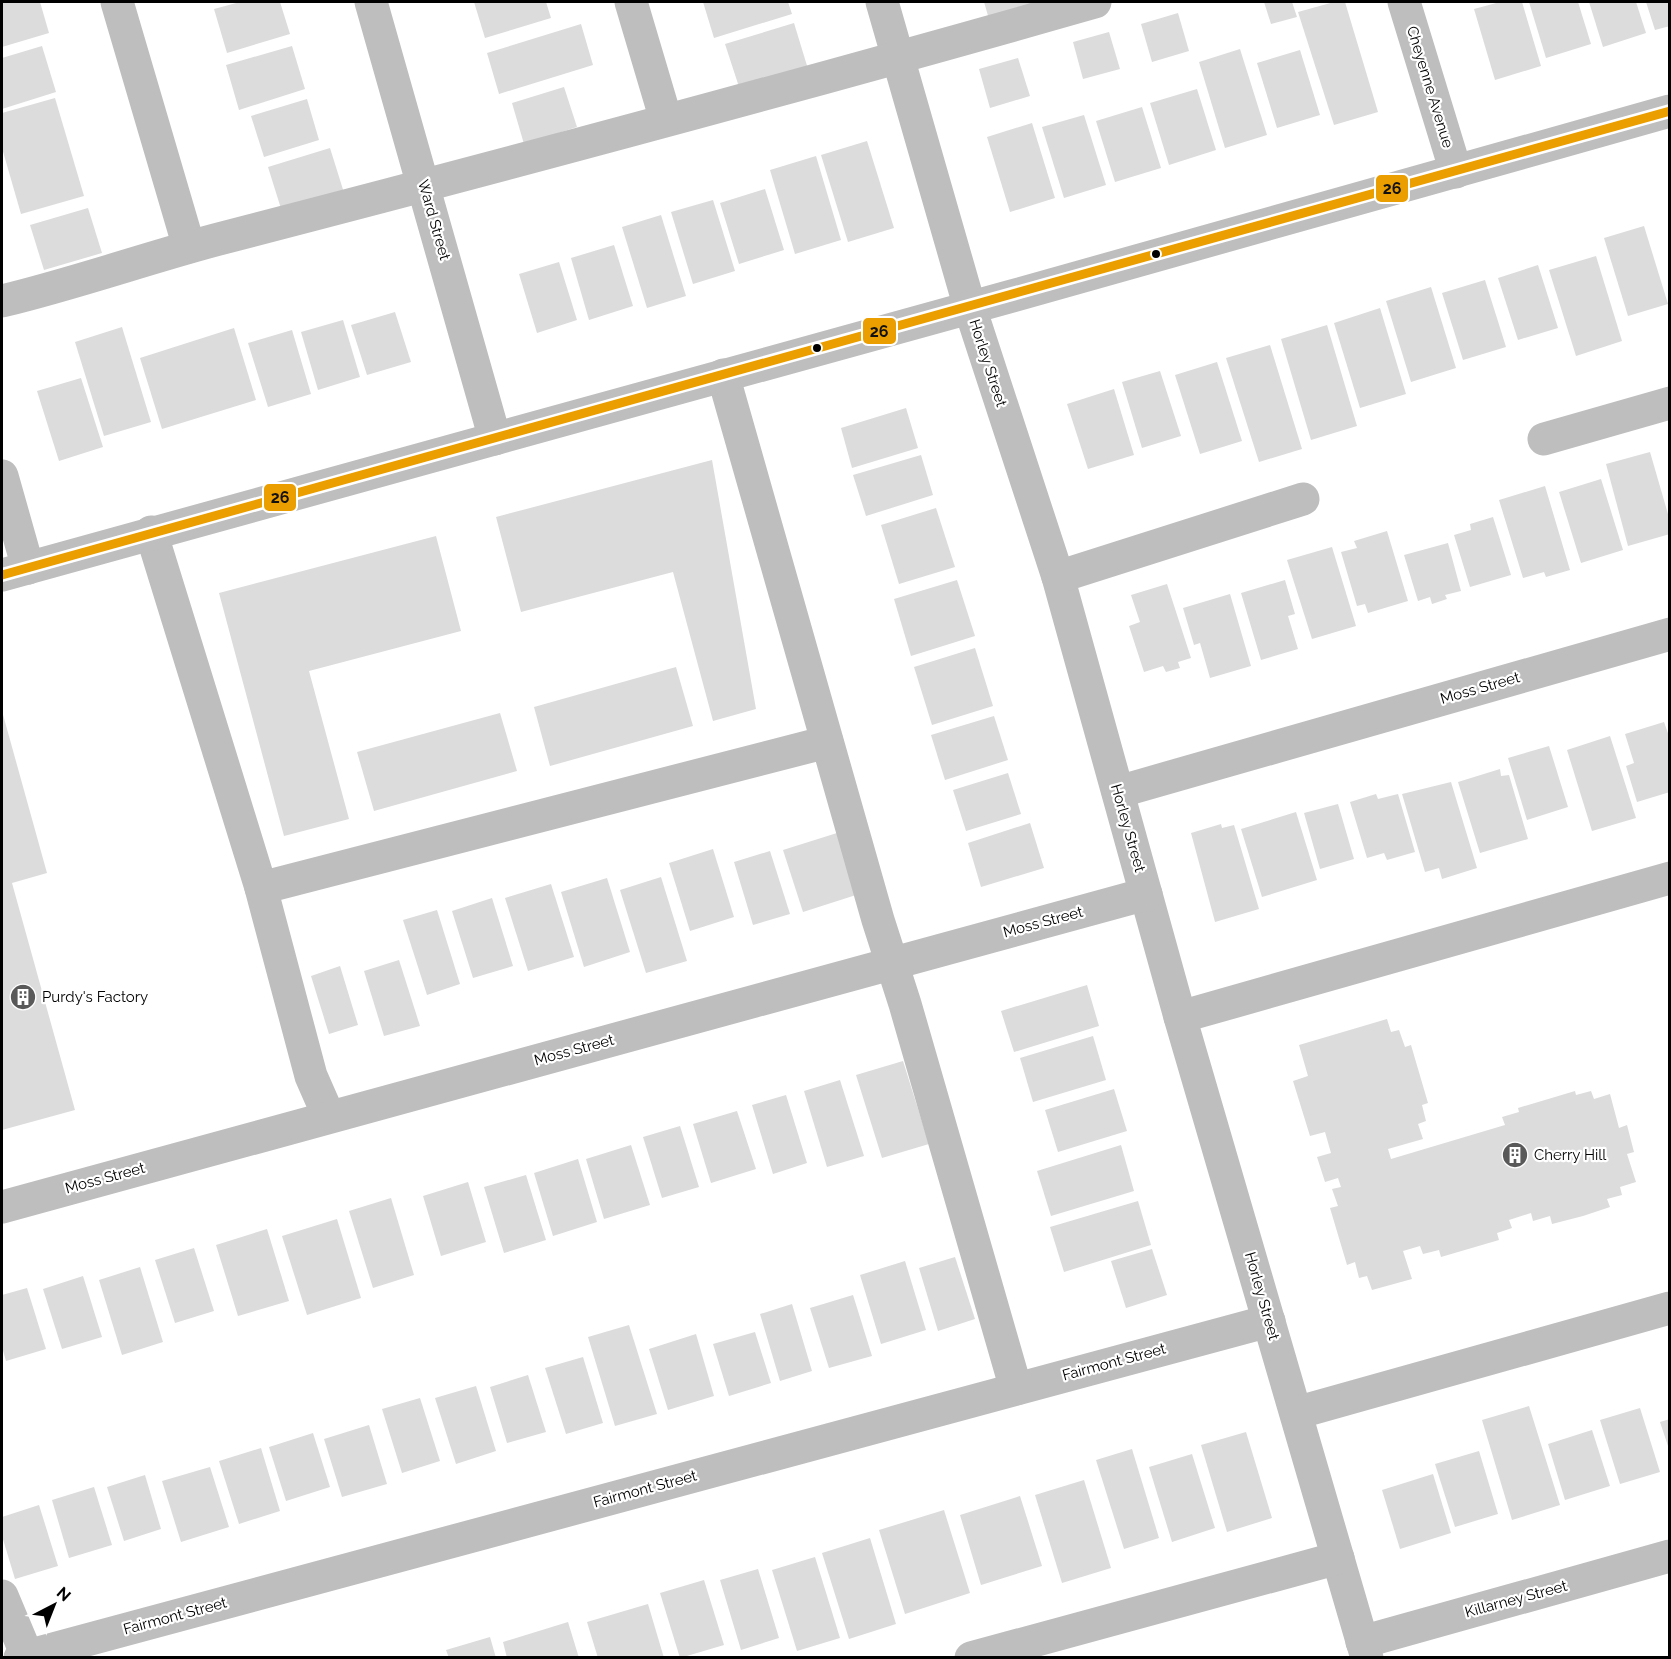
<svg xmlns="http://www.w3.org/2000/svg" width="1671" height="1659" font-family="Raleway,sans-serif">
<style>
.building{fill:#dcdcdc}
.lines{fill:none;stroke-linecap:round;stroke-linejoin:round}
.minor{stroke:#bebebe;stroke-width:33}
.bus-1-casing{stroke:#fff;stroke-width:14}
.bus-1{stroke:#eb9e00;stroke-width:9}
.bus-dot{fill:#000;stroke:#fff;stroke-width:2}
.labels{text-anchor:middle;dominant-baseline:central;stroke-width:4.5;stroke-linejoin:round;paint-order:stroke}
.street-label{font-size:15px;fill:#000;stroke:#fff}
.poi-label{font-size:15px;fill:#000;stroke:#fff;text-anchor:start}
.line-badge{stroke:#fff;stroke-width:2}
.pale-badge-label{font-size:16px;text-anchor:middle;font-weight:bold;fill:#111}
</style>
<rect width="100%" height="100%" fill="#fff"/>
<!-- building -->
<g class="building">
<polygon points="2,2 40,2 49,33 2,47"/>
<polygon points="240,2 280,2 290,34 227,53 214,9"/>
<polygon points="474,2 546,2 551,18 485,38"/>
<polygon points="703,2 788,2 792,14 714,38"/>
<polygon points="984,2 1044,2 989,19"/>
<polygon points="1264,2 1292,2 1297,17 1271,24"/>
<polygon points="1334,2 1345,2 1378,112 1334,125 1298,12"/>
<polygon points="1500,2 1522,2 1541,66 1495,80 1474,9"/>
<polygon points="1529,2 1578,2 1591,44 1546,58"/>
<polygon points="1589,2 1636,2 1646,33 1603,47"/>
<polygon points="1646,2 1670,2 1670,26 1655,30"/>
<polygon points="1178,13 1189,51 1152,62 1141,24"/>
<polygon points="794,23 808,69 740,90 725,44"/>
<polygon points="581,24 593,65 499,94 487,53"/>
<polygon points="1109,32 1120,69 1083,79 1073,42"/>
<polygon points="42,46 56,92 2,109 2,58"/>
<polygon points="292,46 305,89 239,110 226,65"/>
<polygon points="1240,49 1267,135 1225,148 1199,62"/>
<polygon points="1300,50 1320,115 1277,128 1257,63"/>
<polygon points="1018,58 1030,96 990,108 979,69"/>
<polygon points="564,87 577,127 524,144 512,103"/>
<polygon points="1197,89 1216,150 1169,165 1150,103"/>
<polygon points="55,98 84,196 21,214 2,148 2,113"/>
<polygon points="307,99 319,140 264,157 251,116"/>
<polygon points="1142,107 1161,168 1115,182 1096,121"/>
<polygon points="1084,115 1106,185 1064,198 1042,127"/>
<polygon points="1032,123 1055,198 1010,212 987,137"/>
<polygon points="867,141 894,228 848,242 821,155"/>
<polygon points="330,148 345,196 283,215 268,167"/>
<polygon points="816,156 841,240 795,254 770,170"/>
<polygon points="765,189 784,250 739,264 720,203"/>
<polygon points="713,200 735,271 693,284 671,212"/>
<polygon points="88,208 102,253 44,270 30,225"/>
<polygon points="661,215 686,296 647,308 622,227"/>
<polygon points="1644,226 1668,304 1628,316 1604,238"/>
<polygon points="614,245 633,306 589,320 571,258"/>
<polygon points="1596,256 1622,341 1576,356 1549,270"/>
<polygon points="559,262 577,320 537,333 519,274"/>
<polygon points="1538,265 1558,328 1518,340 1498,278"/>
<polygon points="1485,280 1506,347 1463,360 1442,293"/>
<polygon points="1431,287 1456,368 1411,382 1386,301"/>
<polygon points="1380,308 1406,394 1360,408 1334,323"/>
<polygon points="395,312 411,362 367,375 351,325"/>
<polygon points="343,320 360,377 318,390 301,332"/>
<polygon points="1327,325 1357,426 1311,440 1281,339"/>
<polygon points="122,327 151,422 104,436 75,342"/>
<polygon points="234,328 256,400 162,429 140,358"/>
<polygon points="292,330 311,394 268,407 248,343"/>
<polygon points="1270,345 1302,449 1259,462 1226,358"/>
<polygon points="1217,362 1242,441 1200,454 1175,375"/>
<polygon points="1160,371 1181,436 1142,448 1122,382"/>
<polygon points="81,378 103,447 59,461 37,391"/>
<polygon points="1114,389 1134,455 1088,469 1067,404"/>
<polygon points="906,408 918,448 852,468 841,428"/>
<polygon points="1650,452 1670,521 1670,534 1628,546 1606,464"/>
<polygon points="921,455 933,495 866,516 853,475"/>
<polygon points="712,460 756,709 713,721 673,572 521,612 496,517"/>
<polygon points="1601,479 1623,550 1581,563 1559,492"/>
<polygon points="1545,486 1570,570 1546,577 1544,572 1523,578 1499,500"/>
<polygon points="936,508 955,567 899,584 881,525"/>
<polygon points="1493,517 1511,575 1470,587 1454,535 1471,530 1470,524"/>
<polygon points="1387,531 1408,601 1368,613 1365,604 1357,606 1341,552 1357,548 1354,541"/>
<polygon points="436,536 461,631 309,671 349,819 284,836 219,593"/>
<polygon points="1448,543 1461,591 1445,595 1447,599 1432,604 1430,597 1418,601 1404,555"/>
<polygon points="1332,547 1356,626 1312,639 1287,560"/>
<polygon points="957,580 975,636 911,656 894,599"/>
<polygon points="1285,580 1295,614 1288,616 1298,649 1261,660 1241,593"/>
<polygon points="1167,584 1191,658 1178,662 1180,668 1166,672 1163,666 1144,672 1129,626 1140,622 1131,595"/>
<polygon points="1230,594 1251,666 1210,678 1200,643 1194,645 1183,608"/>
<polygon points="975,648 993,706 932,725 914,667"/>
<polygon points="676,667 693,726 550,766 534,707"/>
<polygon points="2,711 47,873 12,883 75,1110 2,1130"/>
<polygon points="500,713 517,771 374,811 357,752"/>
<polygon points="994,716 1008,760 945,780 931,735"/>
<polygon points="1664,722 1670,739 1670,792 1637,802 1626,766 1634,763 1625,734"/>
<polygon points="1610,736 1636,818 1592,831 1567,750"/>
<polygon points="1549,746 1568,807 1527,820 1508,758"/>
<polygon points="1500,769 1501,776 1509,775 1528,839 1480,853 1458,782"/>
<polygon points="1008,773 1021,814 966,831 953,790"/>
<polygon points="1451,782 1477,868 1442,879 1439,868 1425,872 1402,794"/>
<polygon points="1376,794 1378,799 1398,794 1415,852 1387,860 1384,853 1367,858 1350,802"/>
<polygon points="1338,804 1354,859 1320,869 1304,813"/>
<polygon points="1296,812 1317,880 1262,897 1241,829"/>
<polygon points="1030,823 1044,868 981,887 968,843"/>
<polygon points="1221,824 1222,828 1234,825 1259,909 1215,922 1191,833"/>
<polygon points="837,833 856,895 803,912 783,850"/>
<polygon points="713,849 734,917 690,931 669,863"/>
<polygon points="770,851 790,914 753,925 734,862"/>
<polygon points="661,877 687,961 646,973 620,890"/>
<polygon points="607,878 630,952 584,967 561,892"/>
<polygon points="551,884 574,957 528,971 505,898"/>
<polygon points="492,898 513,966 473,978 452,911"/>
<polygon points="437,910 460,984 427,995 403,920"/>
<polygon points="399,960 420,1026 384,1036 364,971"/>
<polygon points="340,966 358,1025 329,1034 311,976"/>
<polygon points="1087,985 1099,1026 1014,1052 1001,1011"/>
<polygon points="1387,1019 1391,1032 1399,1030 1405,1047 1411,1045 1428,1103 1422,1105 1426,1121 1418,1124 1423,1139 1388,1149 1391,1159 1505,1125 1502,1117 1519,1112 1518,1108 1575,1091 1576,1095 1591,1091 1594,1099 1610,1094 1619,1128 1627,1125 1634,1152 1627,1154 1636,1182 1620,1187 1622,1195 1607,1199 1610,1207 1583,1216 1552,1224 1550,1216 1533,1221 1531,1213 1509,1220 1512,1228 1497,1233 1499,1240 1441,1257 1439,1250 1423,1254 1420,1246 1403,1251 1412,1279 1372,1290 1367,1276 1359,1278 1355,1262 1347,1265 1330,1208 1338,1206 1332,1189 1341,1187 1338,1178 1325,1182 1317,1157 1331,1153 1325,1132 1310,1136 1293,1081 1308,1076 1299,1045"/>
<polygon points="1093,1036 1106,1080 1033,1102 1020,1058"/>
<polygon points="903,1061 929,1144 882,1158 856,1075"/>
<polygon points="840,1080 864,1156 827,1167 804,1091"/>
<polygon points="1114,1089 1127,1131 1058,1152 1045,1110"/>
<polygon points="786,1095 807,1163 773,1174 752,1105"/>
<polygon points="737,1111 756,1169 711,1183 693,1124"/>
<polygon points="680,1126 699,1187 662,1198 643,1137"/>
<polygon points="631,1145 650,1205 604,1219 586,1159"/>
<polygon points="1121,1145 1134,1191 1051,1216 1037,1171"/>
<polygon points="578,1159 597,1222 553,1236 534,1173"/>
<polygon points="526,1175 546,1240 504,1253 484,1187"/>
<polygon points="468,1182 486,1242 441,1256 423,1196"/>
<polygon points="391,1198 414,1275 373,1288 349,1211"/>
<polygon points="1138,1201 1151,1245 1064,1272 1050,1227"/>
<polygon points="337,1219 361,1298 307,1315 282,1236"/>
<polygon points="267,1229 289,1301 238,1316 216,1245"/>
<polygon points="194,1248 214,1311 175,1323 155,1260"/>
<polygon points="1152,1249 1167,1295 1126,1308 1111,1261"/>
<polygon points="955,1257 975,1319 938,1331 919,1268"/>
<polygon points="905,1261 926,1330 881,1344 860,1275"/>
<polygon points="140,1267 163,1342 122,1355 99,1280"/>
<polygon points="83,1276 102,1337 62,1349 43,1289"/>
<polygon points="27,1288 46,1349 6,1361 2,1347 2,1295"/>
<polygon points="853,1295 872,1356 829,1368 810,1308"/>
<polygon points="792,1304 812,1371 780,1381 760,1314"/>
<polygon points="629,1325 657,1414 615,1426 588,1337"/>
<polygon points="755,1332 771,1383 729,1396 713,1344"/>
<polygon points="696,1334 714,1396 668,1410 649,1349"/>
<polygon points="583,1357 603,1423 566,1434 545,1368"/>
<polygon points="528,1375 546,1432 507,1443 490,1387"/>
<polygon points="476,1386 496,1451 456,1464 435,1398"/>
<polygon points="420,1398 440,1461 402,1473 382,1409"/>
<polygon points="1529,1406 1560,1505 1512,1520 1482,1420"/>
<polygon points="1640,1408 1660,1472 1620,1484 1600,1420"/>
<polygon points="1670,1419 1670,1449 1669,1449 1660,1422"/>
<polygon points="369,1425 387,1484 342,1497 324,1439"/>
<polygon points="1592,1430 1610,1486 1565,1500 1548,1444"/>
<polygon points="1246,1432 1272,1518 1227,1532 1201,1445"/>
<polygon points="313,1433 330,1487 286,1501 269,1447"/>
<polygon points="261,1448 280,1511 239,1524 219,1461"/>
<polygon points="1132,1449 1159,1538 1124,1549 1096,1460"/>
<polygon points="1479,1451 1498,1514 1455,1527 1435,1464"/>
<polygon points="1192,1454 1215,1528 1172,1542 1149,1467"/>
<polygon points="210,1467 229,1527 181,1542 162,1481"/>
<polygon points="1433,1474 1451,1533 1400,1549 1382,1490"/>
<polygon points="145,1475 161,1529 124,1541 107,1487"/>
<polygon points="1084,1480 1111,1568 1062,1583 1035,1495"/>
<polygon points="94,1487 112,1545 69,1558 52,1500"/>
<polygon points="1020,1496 1042,1566 981,1585 960,1515"/>
<polygon points="39,1505 58,1566 15,1579 2,1536 2,1517"/>
<polygon points="944,1510 970,1593 905,1614 879,1530"/>
<polygon points="870,1538 896,1624 849,1639 822,1553"/>
<polygon points="815,1557 840,1638 797,1651 772,1570"/>
<polygon points="758,1569 779,1638 741,1650 720,1580"/>
<polygon points="704,1580 724,1645 680,1658 660,1593"/>
<polygon points="648,1604 664,1658 598,1658 587,1622"/>
<polygon points="568,1622 579,1658 507,1658 503,1642"/>
<polygon points="490,1637 496,1658 449,1658 446,1650"/>
</g>
<g class="lines">
<!-- minor -->
<g class="minor">
<polyline points="117,2 189,247"/>
<polyline points="371,2 495,439"/>
<polyline points="631,2 666,120"/>
<polyline points="882,2 970,308 1058,577 1180,1017 1367,1658"/>
<polyline points="1404,2 1456,172"/>
<path d="M2,301C73,284 144,259 215,240C509,164 803,85 1095,2"/>
<polyline points="723,375 878,920 905,1004 1016,1389"/>
<polyline points="1544,439 1670,403"/>
<polyline points="2,476 28,568"/>
<polyline points="151,532 261,888 311,1076 329,1117"/>
<polyline points="2,575 1012,296 1670,111"/>
<polyline points="1058,577 1303,499"/>
<polyline points="1118,792 1670,634"/>
<polyline points="261,888 827,742"/>
<polyline points="1180,1017 1670,878"/>
<polyline points="2,1207 1146,894"/>
<polyline points="1296,1413 1670,1308"/>
<polyline points="2,1596 28,1658"/>
<polyline points="1362,1642 1670,1556"/>
<polyline points="20,1658 1269,1321"/>
<polyline points="971,1658 1338,1558"/>
</g>
<!-- bus-1 casing -->
<g class="bus-1-casing">
<polyline id="bus-1" points="2,575 1670,111"/>
</g>
<!-- bus-1 -->
<use href="#bus-1" class="bus-1"/>
</g>
<!-- icons -->
<defs>
<g id="building-disc" transform="scale(1.35)"><circle r="9.5" fill="#595959" stroke="#fff"/><path d="M-4-6H4V6H1V3H-1V6H-4ZM-2.5-4.3h1.7v1.8h-1.7ZM.8-4.3h1.7v1.8H.8ZM-2.5-1h1.7V.8h-1.7ZM.8-1h1.7V.8H.8Z" fill="#fff"/></g>
</defs>
<g fill-rule="evenodd">
<use href="#building-disc" x="23" y="997"/>
<use href="#building-disc" x="1515" y="1155"/>
</g>
<!-- markers -->
<g class="bus-dot">
<circle cx="1156" cy="254" r="5"/>
<circle cx="817" cy="348" r="5"/>
</g>
<g class="labels">
<!-- street labels -->
<g class="street-label">
<text transform="translate(1430 87) rotate(73)">Cheyenne Avenue</text>
<text transform="translate(434 220) rotate(74)">Ward Street</text>
<text transform="translate(988 363) rotate(72)">Horley Street</text>
<text transform="translate(1480 688) rotate(-16)">Moss Street</text>
<text transform="translate(1128 828) rotate(74)">Horley Street</text>
<text transform="translate(1043 922) rotate(-15)">Moss Street</text>
<text transform="translate(574 1050) rotate(-15)">Moss Street</text>
<text transform="translate(105 1178) rotate(-15)">Moss Street</text>
<text transform="translate(1262 1296) rotate(74)">Horley Street</text>
<text transform="translate(1114 1362) rotate(-15)">Fairmont Street</text>
<text transform="translate(645 1489) rotate(-15)">Fairmont Street</text>
<text transform="translate(1516 1599) rotate(-15)">Killarney Street</text>
<text transform="translate(175 1616) rotate(-15)">Fairmont Street</text>
</g>
<!-- poi labels -->
<g class="poi-label">
<text x="42" y="997">Purdy's Factory</text>
<text x="1534" y="1155">Cherry Hill</text>
</g>
</g>
<g class="line-badge">
<rect x="1375" y="174" width="34" height="29" rx="6" fill="#eb9e00"/>
<rect x="862" y="317" width="35" height="28" rx="6" fill="#eb9e00"/>
<rect x="263" y="483" width="34" height="29" rx="6" fill="#eb9e00"/>
</g>
<g class="pale-badge-label">
<text x="1392" y="194">26</text>
<text x="879" y="337">26</text>
<text x="280" y="503">26</text>
</g>
<!-- border -->
<rect width="1671" height="1659" fill="none" stroke="#000000" stroke-width="6"/>
<!-- north arrow -->
<g transform="translate(54 1605) rotate(42)" stroke="#ffffff" stroke-width="4.5" paint-order="stroke">
<path d="M0-4.5L10 22L0 15L-10 22Z" fill="#000000"/>
<text y="-9" font-size="16" font-weight="bold" text-anchor="middle" fill="#000000">N</text>
</g>
</svg>
